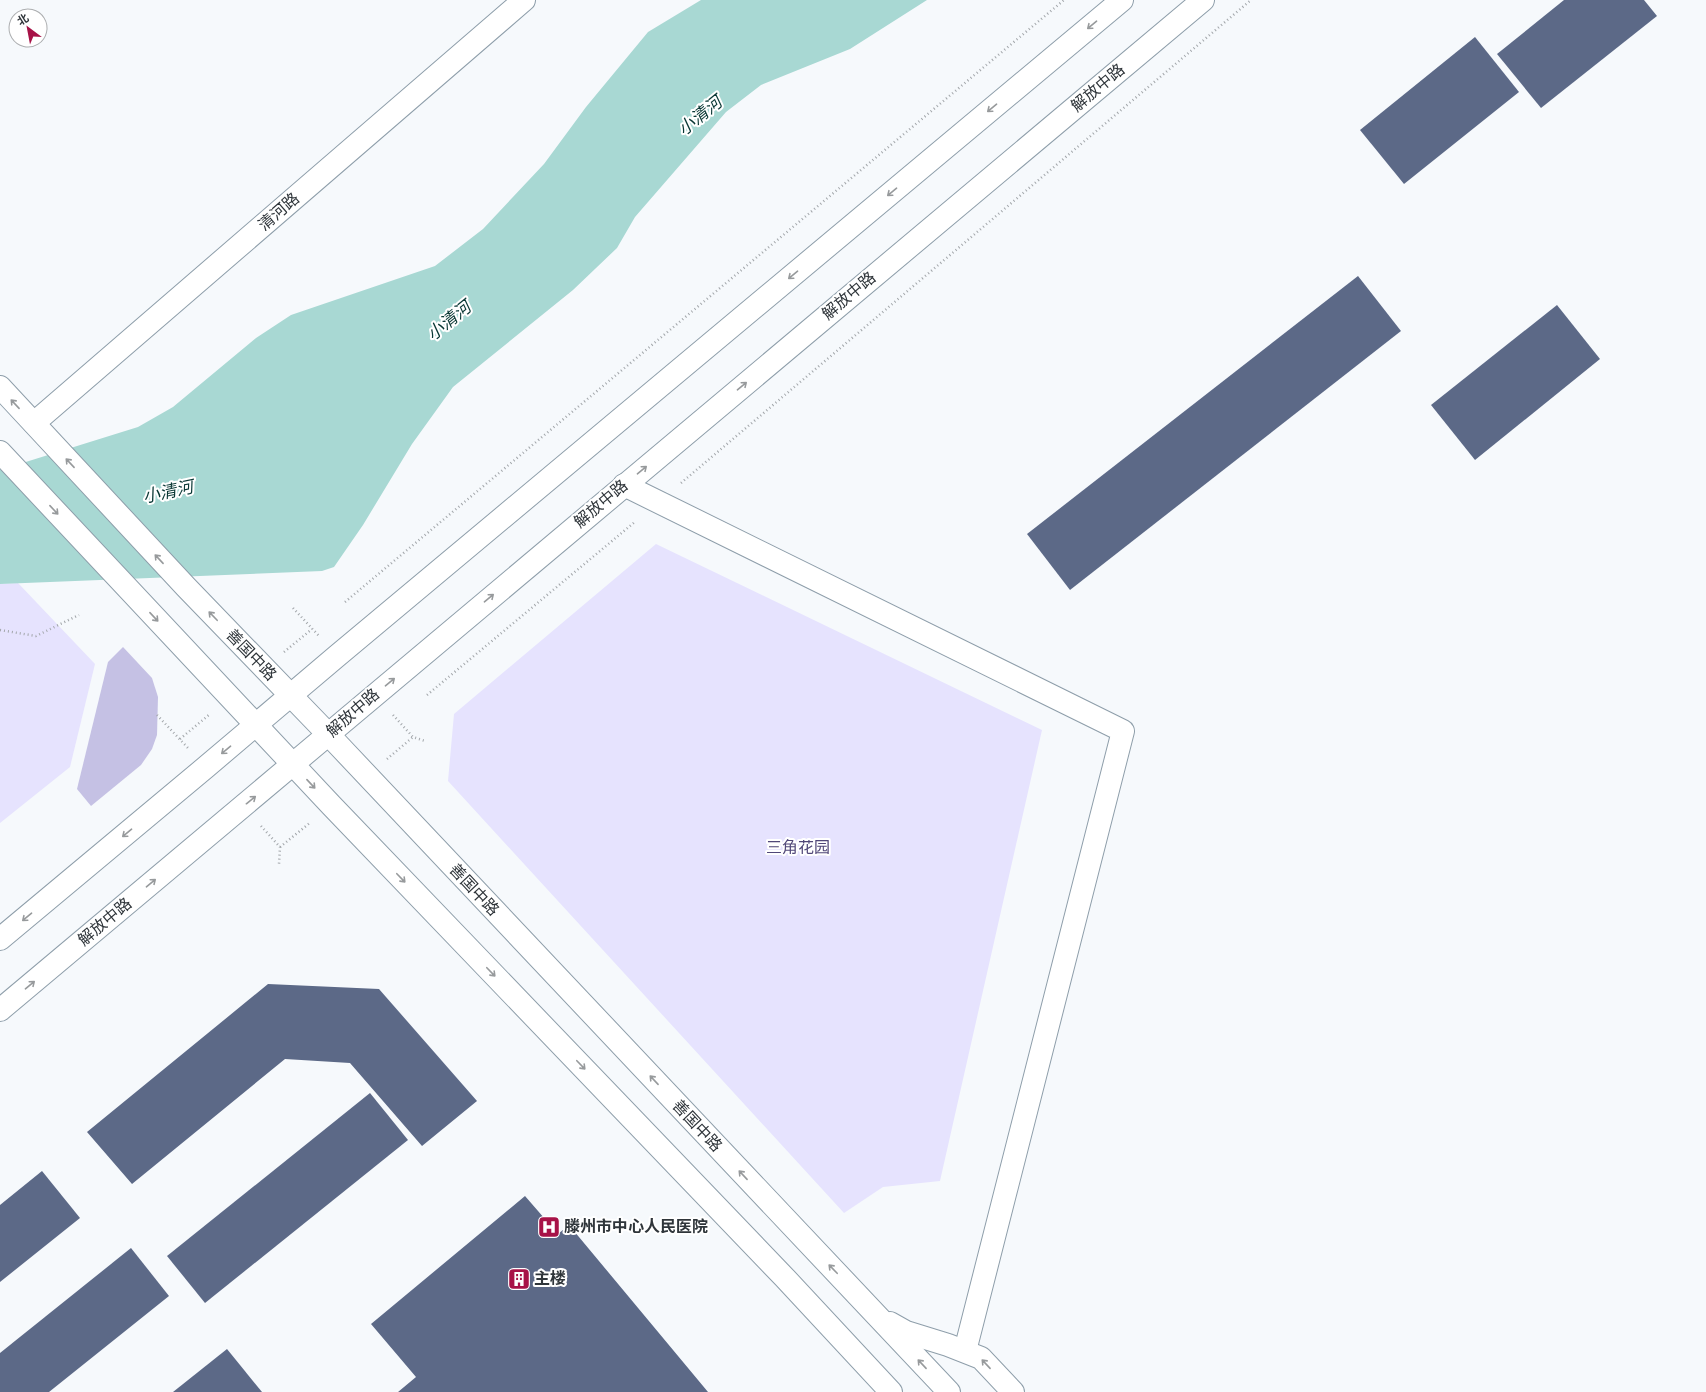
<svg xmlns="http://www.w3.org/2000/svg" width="1706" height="1392" font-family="'Alegreya Sans','Noto Sans SC',sans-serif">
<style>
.green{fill:#e6e3fe}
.forest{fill:#c5c1e4}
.water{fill:#a8d8d3}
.building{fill:#5c6987}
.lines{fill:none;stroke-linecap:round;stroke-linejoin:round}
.minor-casing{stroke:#8e9eaa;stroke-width:24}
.primary-casing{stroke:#8e9eaa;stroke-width:24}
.path{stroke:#a2a6aa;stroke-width:2.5;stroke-dasharray:1 3;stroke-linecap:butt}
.minor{stroke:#fff;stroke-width:22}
.primary{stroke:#fff;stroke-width:22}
.oneway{stroke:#979a9c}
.labels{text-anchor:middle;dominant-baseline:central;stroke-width:4;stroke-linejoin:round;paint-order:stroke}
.street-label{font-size:16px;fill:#2f353a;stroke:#fff}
.park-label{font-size:16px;fill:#504778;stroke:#fff}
.poi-label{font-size:16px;font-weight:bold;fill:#2f353a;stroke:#fff;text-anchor:start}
.water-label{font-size:17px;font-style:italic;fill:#093734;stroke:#fff}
</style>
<rect width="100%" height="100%" fill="#f6f9fc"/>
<!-- green -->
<g class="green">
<polygon points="656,544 1042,730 940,1181 883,1187 844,1213 448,781 454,714"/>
<polygon points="18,583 95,664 70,767 0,823 0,584"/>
</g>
<!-- forest -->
<polygon class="forest" points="123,647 152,678 158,697 157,735 152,749 141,765 91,806 77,789 108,662"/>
<!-- water -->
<polygon class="water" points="701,0 927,0 850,49 761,85 726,112 635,217 617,248 573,290 453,387 412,444 363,525 334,567 322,571 0,584 0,470 138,427 173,407 256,338 291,315 435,266 483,229 544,164 586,107 648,32"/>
<!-- building -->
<g class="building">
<polygon points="1564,0 1644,0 1657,16 1541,108 1497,54"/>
<polygon points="1475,37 1519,92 1404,184 1360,130"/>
<polygon points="1358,276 1401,331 1070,590 1027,534"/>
<polygon points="1557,305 1600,359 1475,460 1431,405"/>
<polygon points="268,984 379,989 477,1101 422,1146 350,1063 285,1059 132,1184 87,1132"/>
<polygon points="370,1093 408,1140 205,1303 167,1256"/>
<polygon points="42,1171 80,1218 0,1282 0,1205"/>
<polygon points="525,1196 558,1234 569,1225 708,1392 398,1392 416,1377 371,1324"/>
<polygon points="131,1248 169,1296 49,1392 0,1392 0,1353"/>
<polygon points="227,1349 262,1392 173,1392"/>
</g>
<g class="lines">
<!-- minor casing -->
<g class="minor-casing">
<g id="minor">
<polyline points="34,423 524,0"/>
<polyline points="624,485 1123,731 965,1351"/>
</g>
</g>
<!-- primary casing -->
<g class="primary-casing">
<g id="primary">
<polyline points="0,387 186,587 328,734 949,1392"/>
<polyline points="0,452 331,805 784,1277 891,1392"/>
<polyline points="0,939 206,767 337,656 1122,0"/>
<polyline points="0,1010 1203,0"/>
<polyline points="890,1323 906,1332 948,1345 981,1358 1013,1392"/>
</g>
</g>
<!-- path -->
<g class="path">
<polyline points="681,483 1251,0"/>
<polyline points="345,602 1064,0"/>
<polyline points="293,608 320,637"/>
<polyline points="0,630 36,636 79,615"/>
<polyline points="284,652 312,629"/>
<polyline points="427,695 636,521"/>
<polyline points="157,715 188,748"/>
<polyline points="393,715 413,737 425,741"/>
<polyline points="180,739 210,714"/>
<polyline points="387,759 413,737"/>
<polyline points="261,826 280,847 279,864"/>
<polyline points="280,847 311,822"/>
</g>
<!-- minor -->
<use href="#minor" class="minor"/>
<!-- primary -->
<use href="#primary" class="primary"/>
</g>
<!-- one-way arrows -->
<defs><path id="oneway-shaft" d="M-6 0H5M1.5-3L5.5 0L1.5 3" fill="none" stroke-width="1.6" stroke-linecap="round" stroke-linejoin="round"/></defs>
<g class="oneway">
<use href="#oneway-shaft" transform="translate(1092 25) rotate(140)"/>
<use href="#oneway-shaft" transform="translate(992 108) rotate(140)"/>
<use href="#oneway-shaft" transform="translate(892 192) rotate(140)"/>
<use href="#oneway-shaft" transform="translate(793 275) rotate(140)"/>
<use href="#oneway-shaft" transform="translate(742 386) rotate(-40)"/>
<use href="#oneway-shaft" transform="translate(15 404) rotate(-133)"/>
<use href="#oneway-shaft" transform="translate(70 463) rotate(-133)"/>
<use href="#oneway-shaft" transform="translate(642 470) rotate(-40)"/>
<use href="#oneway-shaft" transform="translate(54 510) rotate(47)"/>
<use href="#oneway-shaft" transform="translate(159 559) rotate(-133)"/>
<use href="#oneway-shaft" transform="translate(489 598) rotate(-40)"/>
<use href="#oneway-shaft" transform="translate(213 616) rotate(-134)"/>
<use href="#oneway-shaft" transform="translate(154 617) rotate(47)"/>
<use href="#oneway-shaft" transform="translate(390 682) rotate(-40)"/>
<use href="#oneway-shaft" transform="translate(226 750) rotate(140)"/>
<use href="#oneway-shaft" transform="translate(311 784) rotate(47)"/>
<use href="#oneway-shaft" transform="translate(251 800) rotate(-39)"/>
<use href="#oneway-shaft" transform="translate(127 833) rotate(140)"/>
<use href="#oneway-shaft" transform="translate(401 878) rotate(46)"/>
<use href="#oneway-shaft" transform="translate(151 883) rotate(-40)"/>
<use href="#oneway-shaft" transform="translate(27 917) rotate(140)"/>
<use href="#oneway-shaft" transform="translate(491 972) rotate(46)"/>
<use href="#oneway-shaft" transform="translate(30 985) rotate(-40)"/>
<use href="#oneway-shaft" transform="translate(581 1065) rotate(46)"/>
<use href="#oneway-shaft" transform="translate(654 1080) rotate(-133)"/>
<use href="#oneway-shaft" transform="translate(743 1175) rotate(-133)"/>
<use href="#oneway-shaft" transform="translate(833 1269) rotate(-134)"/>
<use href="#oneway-shaft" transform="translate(922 1364) rotate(-133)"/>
<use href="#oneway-shaft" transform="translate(986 1364) rotate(-133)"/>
</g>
<!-- icons -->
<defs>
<g id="hospital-square" transform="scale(1.15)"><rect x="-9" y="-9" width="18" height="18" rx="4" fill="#a71247" stroke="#fff"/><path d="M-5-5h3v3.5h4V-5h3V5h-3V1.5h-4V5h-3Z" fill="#fff"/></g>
<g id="building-square" transform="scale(1.15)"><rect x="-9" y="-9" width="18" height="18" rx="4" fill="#a71247" stroke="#fff"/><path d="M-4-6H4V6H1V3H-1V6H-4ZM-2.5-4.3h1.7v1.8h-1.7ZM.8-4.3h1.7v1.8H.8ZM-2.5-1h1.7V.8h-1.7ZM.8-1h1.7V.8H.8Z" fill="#fff"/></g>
</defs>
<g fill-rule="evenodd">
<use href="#hospital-square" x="549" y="1227"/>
<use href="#building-square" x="519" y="1279"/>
</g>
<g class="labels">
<!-- street labels -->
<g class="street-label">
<text transform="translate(1098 88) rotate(-40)">解放中路</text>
<text transform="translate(279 212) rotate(-41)">清河路</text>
<text transform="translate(849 296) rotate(-40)">解放中路</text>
<text transform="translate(601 504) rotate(-40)">解放中路</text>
<text transform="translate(251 655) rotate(46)">善国中路</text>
<text transform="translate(353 713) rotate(-41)">解放中路</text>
<text transform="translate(474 890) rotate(47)">善国中路</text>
<text transform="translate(105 922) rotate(-40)">解放中路</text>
<text transform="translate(697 1126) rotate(47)">善国中路</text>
</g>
<!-- park labels -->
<g class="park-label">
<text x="798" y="848">三角花园</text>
</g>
<!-- poi labels -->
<g class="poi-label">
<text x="564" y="1227">滕州市中心人民医院</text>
<text x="534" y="1279">主楼</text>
</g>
<!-- water labels -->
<g class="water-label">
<text transform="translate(700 116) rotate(-39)">小清河</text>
<text transform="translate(449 321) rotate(-39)">小清河</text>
<text transform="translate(168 492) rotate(-12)">小清河</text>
</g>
</g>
<!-- north arrow -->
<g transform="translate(28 28) rotate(328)"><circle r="19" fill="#ffffff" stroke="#acaeb0"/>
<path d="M0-3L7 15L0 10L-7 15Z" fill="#a71247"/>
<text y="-6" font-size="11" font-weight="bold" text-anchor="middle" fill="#2f353a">北</text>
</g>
</svg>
